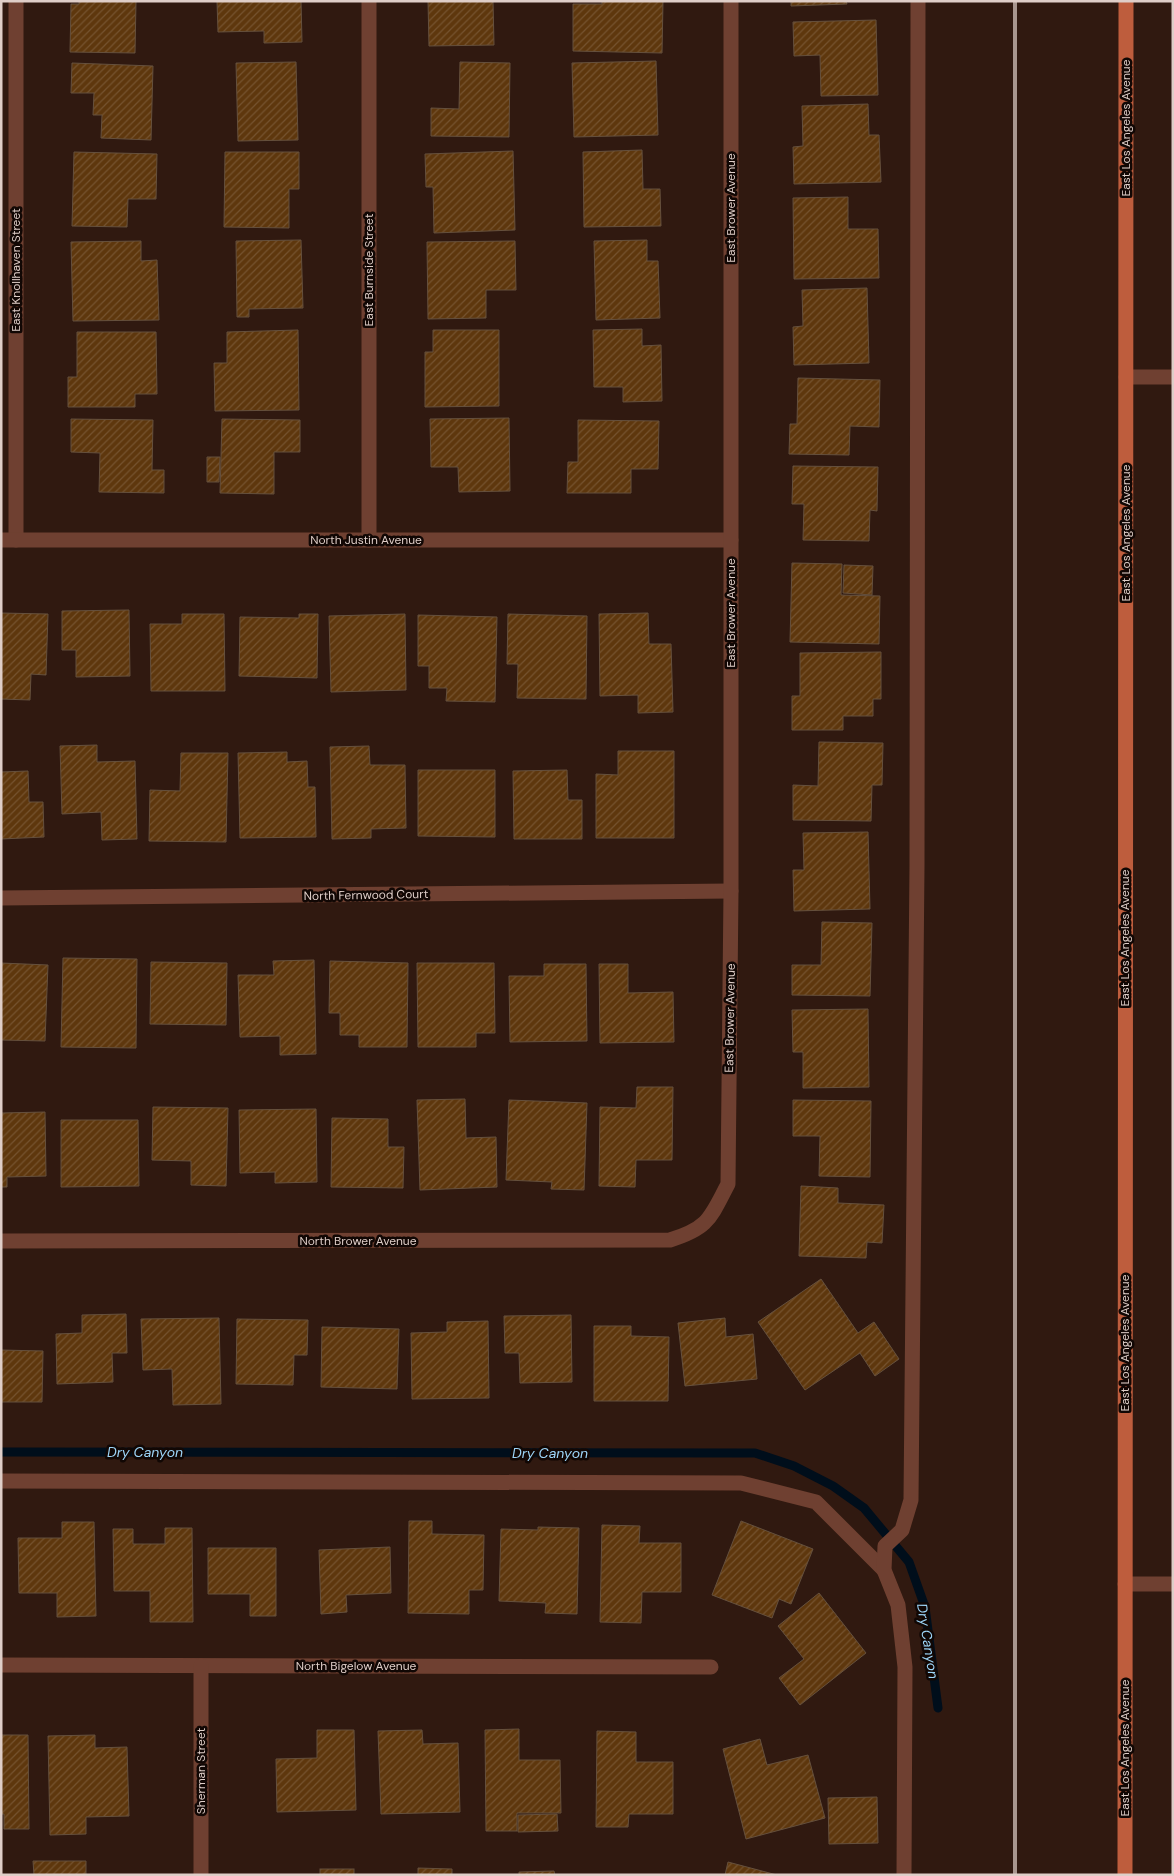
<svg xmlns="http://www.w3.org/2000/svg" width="1174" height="1876" font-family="'DM Sans',sans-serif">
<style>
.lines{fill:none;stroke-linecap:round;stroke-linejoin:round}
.stream{stroke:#000e1b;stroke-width:9}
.building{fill:url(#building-hatch);stroke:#65503d}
.service{stroke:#6f4031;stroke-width:15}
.minor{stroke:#6f4031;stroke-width:15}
.primary{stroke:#be5d3d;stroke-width:15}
.rail{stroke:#a8968f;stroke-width:4}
.labels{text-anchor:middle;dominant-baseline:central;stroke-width:5;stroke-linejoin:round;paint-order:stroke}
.street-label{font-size:12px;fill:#dfcec8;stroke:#110704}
.water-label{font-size:14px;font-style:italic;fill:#9dd5f8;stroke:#110704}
</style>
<defs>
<pattern id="building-hatch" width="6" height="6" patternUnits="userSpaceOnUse" patternTransform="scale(1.25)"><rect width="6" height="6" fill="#5e370d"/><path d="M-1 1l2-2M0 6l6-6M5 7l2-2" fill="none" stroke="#75532f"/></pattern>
</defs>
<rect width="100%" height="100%" fill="#301910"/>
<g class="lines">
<!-- stream -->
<polyline class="stream" points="1,1452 755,1453 794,1466 833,1486 864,1508 909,1562 925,1607 938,1708"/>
</g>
<!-- building -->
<g class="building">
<polygon points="79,1 136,1 135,53 70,52 71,4 79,4"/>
<polygon points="217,1 301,1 302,42 264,43 264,31 218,32"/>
<polygon points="428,1 493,1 494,45 429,46"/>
<polygon points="602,1 663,1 662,53 573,51 573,4 602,4"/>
<polygon points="791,1 846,1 847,4 791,6"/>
<polygon points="876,20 878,95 821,96 820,55 794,56 793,22"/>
<polygon points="656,61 658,135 574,137 572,63"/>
<polygon points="296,62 298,140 238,141 236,63"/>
<polygon points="460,62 510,63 509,137 431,136 431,108 459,109"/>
<polygon points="72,63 153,66 151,140 101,138 102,115 93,115 94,93 71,93"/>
<polygon points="868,104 869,135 879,135 881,182 794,184 793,147 803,146 802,106"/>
<polygon points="642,150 643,189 660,189 661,226 584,227 583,152"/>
<polygon points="513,151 515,230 434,233 433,187 426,187 425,154"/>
<polygon points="74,152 157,154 156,199 128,199 127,227 72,226"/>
<polygon points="225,152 299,152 299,189 289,189 289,228 224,227"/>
<polygon points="848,197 848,229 878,229 879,278 794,279 793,198"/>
<polygon points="301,240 303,308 249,309 249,317 237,317 236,241"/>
<polygon points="647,240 647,261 658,261 660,318 596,320 594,241"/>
<polygon points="141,241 141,261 157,260 159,320 73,321 71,242"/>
<polygon points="515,241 516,290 486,290 486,318 428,319 427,242"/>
<polygon points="867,288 869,363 794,365 793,327 803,326 802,290"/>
<polygon points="642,329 642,346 661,345 662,401 623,402 623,387 594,387 593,330"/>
<polygon points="298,330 299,410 215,411 214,363 227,363 227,332"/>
<polygon points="433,330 499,330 499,406 425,407 425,352 433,352"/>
<polygon points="77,332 156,332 157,394 135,394 135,407 68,407 68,377 77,377"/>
<polygon points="798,378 880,380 879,427 850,426 849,455 789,454 790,424 797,424"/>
<polygon points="509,418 510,491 459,492 458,467 431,467 430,419"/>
<polygon points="71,419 153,420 152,470 164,470 164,493 99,492 100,453 71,452"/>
<polygon points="222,419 300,420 300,452 274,452 274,494 220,493"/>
<polygon points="578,420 659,421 658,469 631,469 631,493 567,493 568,462 578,462"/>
<polygon points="207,457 220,457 219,482 207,482"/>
<polygon points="793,466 878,467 877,511 870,510 869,541 803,540 804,504 792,504"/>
<polygon points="792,563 842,564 841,595 880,596 879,644 790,642"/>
<polygon points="844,565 873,566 872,595 843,593"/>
<polygon points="129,610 130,676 76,677 76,650 62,650 62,611"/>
<polygon points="1,613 48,614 46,675 31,674 30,700 1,699"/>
<polygon points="648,613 649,644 671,644 673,712 638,713 638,695 600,696 599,614"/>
<polygon points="182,614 224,614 225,691 151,691 150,624 182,624"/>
<polygon points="299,614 318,614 317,678 239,676 240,617 299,618"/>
<polygon points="405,614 406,690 331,692 329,616"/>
<polygon points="508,614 587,616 586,699 517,698 518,664 507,664"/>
<polygon points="418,615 497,617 495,702 446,701 447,688 429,688 429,666 418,666"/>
<polygon points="881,652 881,699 873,699 873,716 843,716 843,730 792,730 792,696 800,696 800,653"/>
<polygon points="819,742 883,743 882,785 872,785 871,821 793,820 793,785 818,786"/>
<polygon points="97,745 97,762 135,761 137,839 102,840 101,812 62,814 60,746"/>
<polygon points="369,746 370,765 405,765 406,828 371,829 371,838 332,839 330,747"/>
<polygon points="618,751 674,751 674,838 596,838 596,774 618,775"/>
<polygon points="287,752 287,762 307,761 308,787 315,787 316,837 240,838 238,753"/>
<polygon points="181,753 228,753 226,842 149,841 150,790 180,791"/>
<polygon points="418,770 495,770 495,837 418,836"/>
<polygon points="567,770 568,800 582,800 582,839 514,839 513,771"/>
<polygon points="28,771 29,802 43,802 44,837 1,839 1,772"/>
<polygon points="868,832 870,909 794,911 793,870 804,870 803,833"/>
<polygon points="822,922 872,923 870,996 792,995 792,965 821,965"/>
<polygon points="63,958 137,959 136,1048 61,1047"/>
<polygon points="314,960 316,1054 280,1055 280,1036 240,1037 238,975 274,975 273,961"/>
<polygon points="330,961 408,963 407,1047 359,1047 359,1035 340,1035 340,1013 329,1013"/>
<polygon points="151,962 227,963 226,1025 150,1024"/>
<polygon points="1,963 48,965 45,1041 1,1040"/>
<polygon points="417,963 494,963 495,1033 476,1033 476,1047 418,1047"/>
<polygon points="544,964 586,964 587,1041 510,1042 509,976 544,976"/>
<polygon points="599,964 628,964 628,993 673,992 674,1042 600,1043"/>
<polygon points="868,1009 869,1087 803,1088 803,1052 793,1052 792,1010"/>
<polygon points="637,1087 673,1087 672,1160 636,1160 635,1187 599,1186 600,1107 636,1108"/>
<polygon points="465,1099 466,1138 496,1137 497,1187 420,1190 417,1100"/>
<polygon points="509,1100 587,1103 584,1190 551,1189 552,1182 506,1180"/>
<polygon points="793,1100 871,1101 870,1177 819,1176 820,1136 793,1136"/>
<polygon points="153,1107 228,1108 226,1186 191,1185 191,1161 152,1160"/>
<polygon points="316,1109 317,1182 275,1183 275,1172 240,1173 239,1110"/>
<polygon points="45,1112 46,1176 7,1177 7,1187 1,1187 1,1113"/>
<polygon points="332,1118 388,1119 388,1147 404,1147 403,1188 331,1187"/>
<polygon points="61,1120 138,1120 139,1186 61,1187"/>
<polygon points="801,1186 838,1188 838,1203 884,1205 882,1243 867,1242 866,1258 799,1256"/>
<polygon points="821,1279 858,1333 874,1322 899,1359 875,1376 860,1353 805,1390 758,1322"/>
<polygon points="126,1314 127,1353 112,1353 113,1382 57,1384 56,1334 82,1333 82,1315"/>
<polygon points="571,1315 572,1382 520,1383 519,1353 505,1353 504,1316"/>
<polygon points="219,1318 221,1404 173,1405 172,1369 143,1370 141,1319"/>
<polygon points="725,1318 726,1337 753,1334 757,1379 685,1386 678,1323"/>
<polygon points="237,1319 308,1320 307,1355 294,1355 293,1385 236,1384"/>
<polygon points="488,1321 489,1398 412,1399 411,1333 447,1332 447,1322"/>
<polygon points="594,1326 631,1326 631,1336 669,1337 668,1401 594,1401"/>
<polygon points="322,1327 399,1329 397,1389 321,1387"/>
<polygon points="1,1350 43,1351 42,1402 1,1402"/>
<polygon points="409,1521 432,1521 432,1534 484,1535 483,1590 469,1590 469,1614 408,1613"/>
<polygon points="741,1521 813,1549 791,1604 779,1599 772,1618 712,1595"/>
<polygon points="62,1522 94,1522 96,1616 57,1617 57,1593 19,1593 18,1538 62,1538"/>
<polygon points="602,1525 640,1526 639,1543 681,1543 681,1592 642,1592 641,1623 600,1622"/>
<polygon points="538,1527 579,1528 577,1614 545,1613 546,1603 499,1601 501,1529 538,1530"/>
<polygon points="165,1528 192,1528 193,1622 150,1622 150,1591 114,1591 113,1529 133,1529 133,1544 165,1544"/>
<polygon points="390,1547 391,1593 346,1595 347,1612 321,1614 319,1550"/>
<polygon points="208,1548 276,1548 276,1616 250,1616 250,1594 208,1594"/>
<polygon points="819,1593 866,1653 800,1705 779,1678 804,1659 778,1626"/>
<polygon points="519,1729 519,1760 560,1760 561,1813 517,1813 517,1831 486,1831 485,1730"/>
<polygon points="317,1730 354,1730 356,1810 277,1812 276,1759 317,1758"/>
<polygon points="422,1730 423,1744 458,1743 460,1812 381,1814 378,1731"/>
<polygon points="597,1731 636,1732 636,1762 673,1762 673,1814 629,1814 628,1827 596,1827"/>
<polygon points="1,1735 28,1735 29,1829 4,1829 4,1814 1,1814"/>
<polygon points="95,1735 95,1748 127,1747 129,1816 86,1817 86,1834 50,1835 48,1736"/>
<polygon points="760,1739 767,1765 808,1755 825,1818 746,1839 723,1749"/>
<polygon points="877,1797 878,1843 829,1844 828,1798"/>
<polygon points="557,1814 558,1831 518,1832 518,1815"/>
<polygon points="33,1861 86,1861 86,1875 34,1875"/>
<polygon points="728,1862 777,1875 725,1875"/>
<polygon points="418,1868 452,1869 452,1875 418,1875"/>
<rect x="320" y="1869" width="34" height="6"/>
<polygon points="554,1871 555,1875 519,1875 519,1872"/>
</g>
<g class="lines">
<!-- service -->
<g class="service">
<polyline points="1,1481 741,1483 816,1502 884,1570"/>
<polyline points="904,1875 905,1667 898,1605 884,1570 885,1546 902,1530 911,1500 917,866 918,1"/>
</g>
<!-- minor -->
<g class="minor">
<polyline points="16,1 16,540"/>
<polyline points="369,1 369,540"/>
<polyline points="1126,377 1173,377"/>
<polyline points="1,540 731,540"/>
<polyline points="1,898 731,891"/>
<path d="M1,1241L670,1240C709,1228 710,1218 728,1184L731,891V1"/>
<polyline points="1125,1584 1173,1584"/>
<polyline points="1,1665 711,1667"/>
<polyline points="201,1666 201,1875"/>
</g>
<!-- primary -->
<polyline class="primary" points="1125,1875 1126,1"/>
<!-- rail -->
<polyline class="rail" points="1015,1 1015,1875"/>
</g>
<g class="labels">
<!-- street labels -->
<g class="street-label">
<text transform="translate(1126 128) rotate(-90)">East Los Angeles Avenue</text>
<text transform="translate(731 208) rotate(-90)">East Brower Avenue</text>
<text transform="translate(16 270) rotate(-90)">East Knollhaven Street</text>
<text transform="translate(369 270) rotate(-90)">East Burnside Street</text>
<text transform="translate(1126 533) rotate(-90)">East Los Angeles Avenue</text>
<text x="366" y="540">North Justin Avenue</text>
<text transform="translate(731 613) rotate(-90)">East Brower Avenue</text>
<text transform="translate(366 895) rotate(-1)">North Fernwood Court</text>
<text transform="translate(1125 938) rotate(-90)">East Los Angeles Avenue</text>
<text transform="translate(730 1018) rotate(-89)">East Brower Avenue</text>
<text x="358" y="1241">North Brower Avenue</text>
<text transform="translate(1125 1343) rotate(-90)">East Los Angeles Avenue</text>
<text x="356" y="1666">North Bigelow Avenue</text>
<text transform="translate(1125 1748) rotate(-90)">East Los Angeles Avenue</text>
<text transform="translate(201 1771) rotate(-90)">Sherman Street</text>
</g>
<!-- water labels -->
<g class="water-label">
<text x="145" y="1452">Dry Canyon</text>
<text x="550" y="1453">Dry Canyon</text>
<text transform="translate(928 1641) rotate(81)">Dry Canyon</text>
</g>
</g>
<!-- border -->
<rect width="1174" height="1876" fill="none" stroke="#dfcec8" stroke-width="5"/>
</svg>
